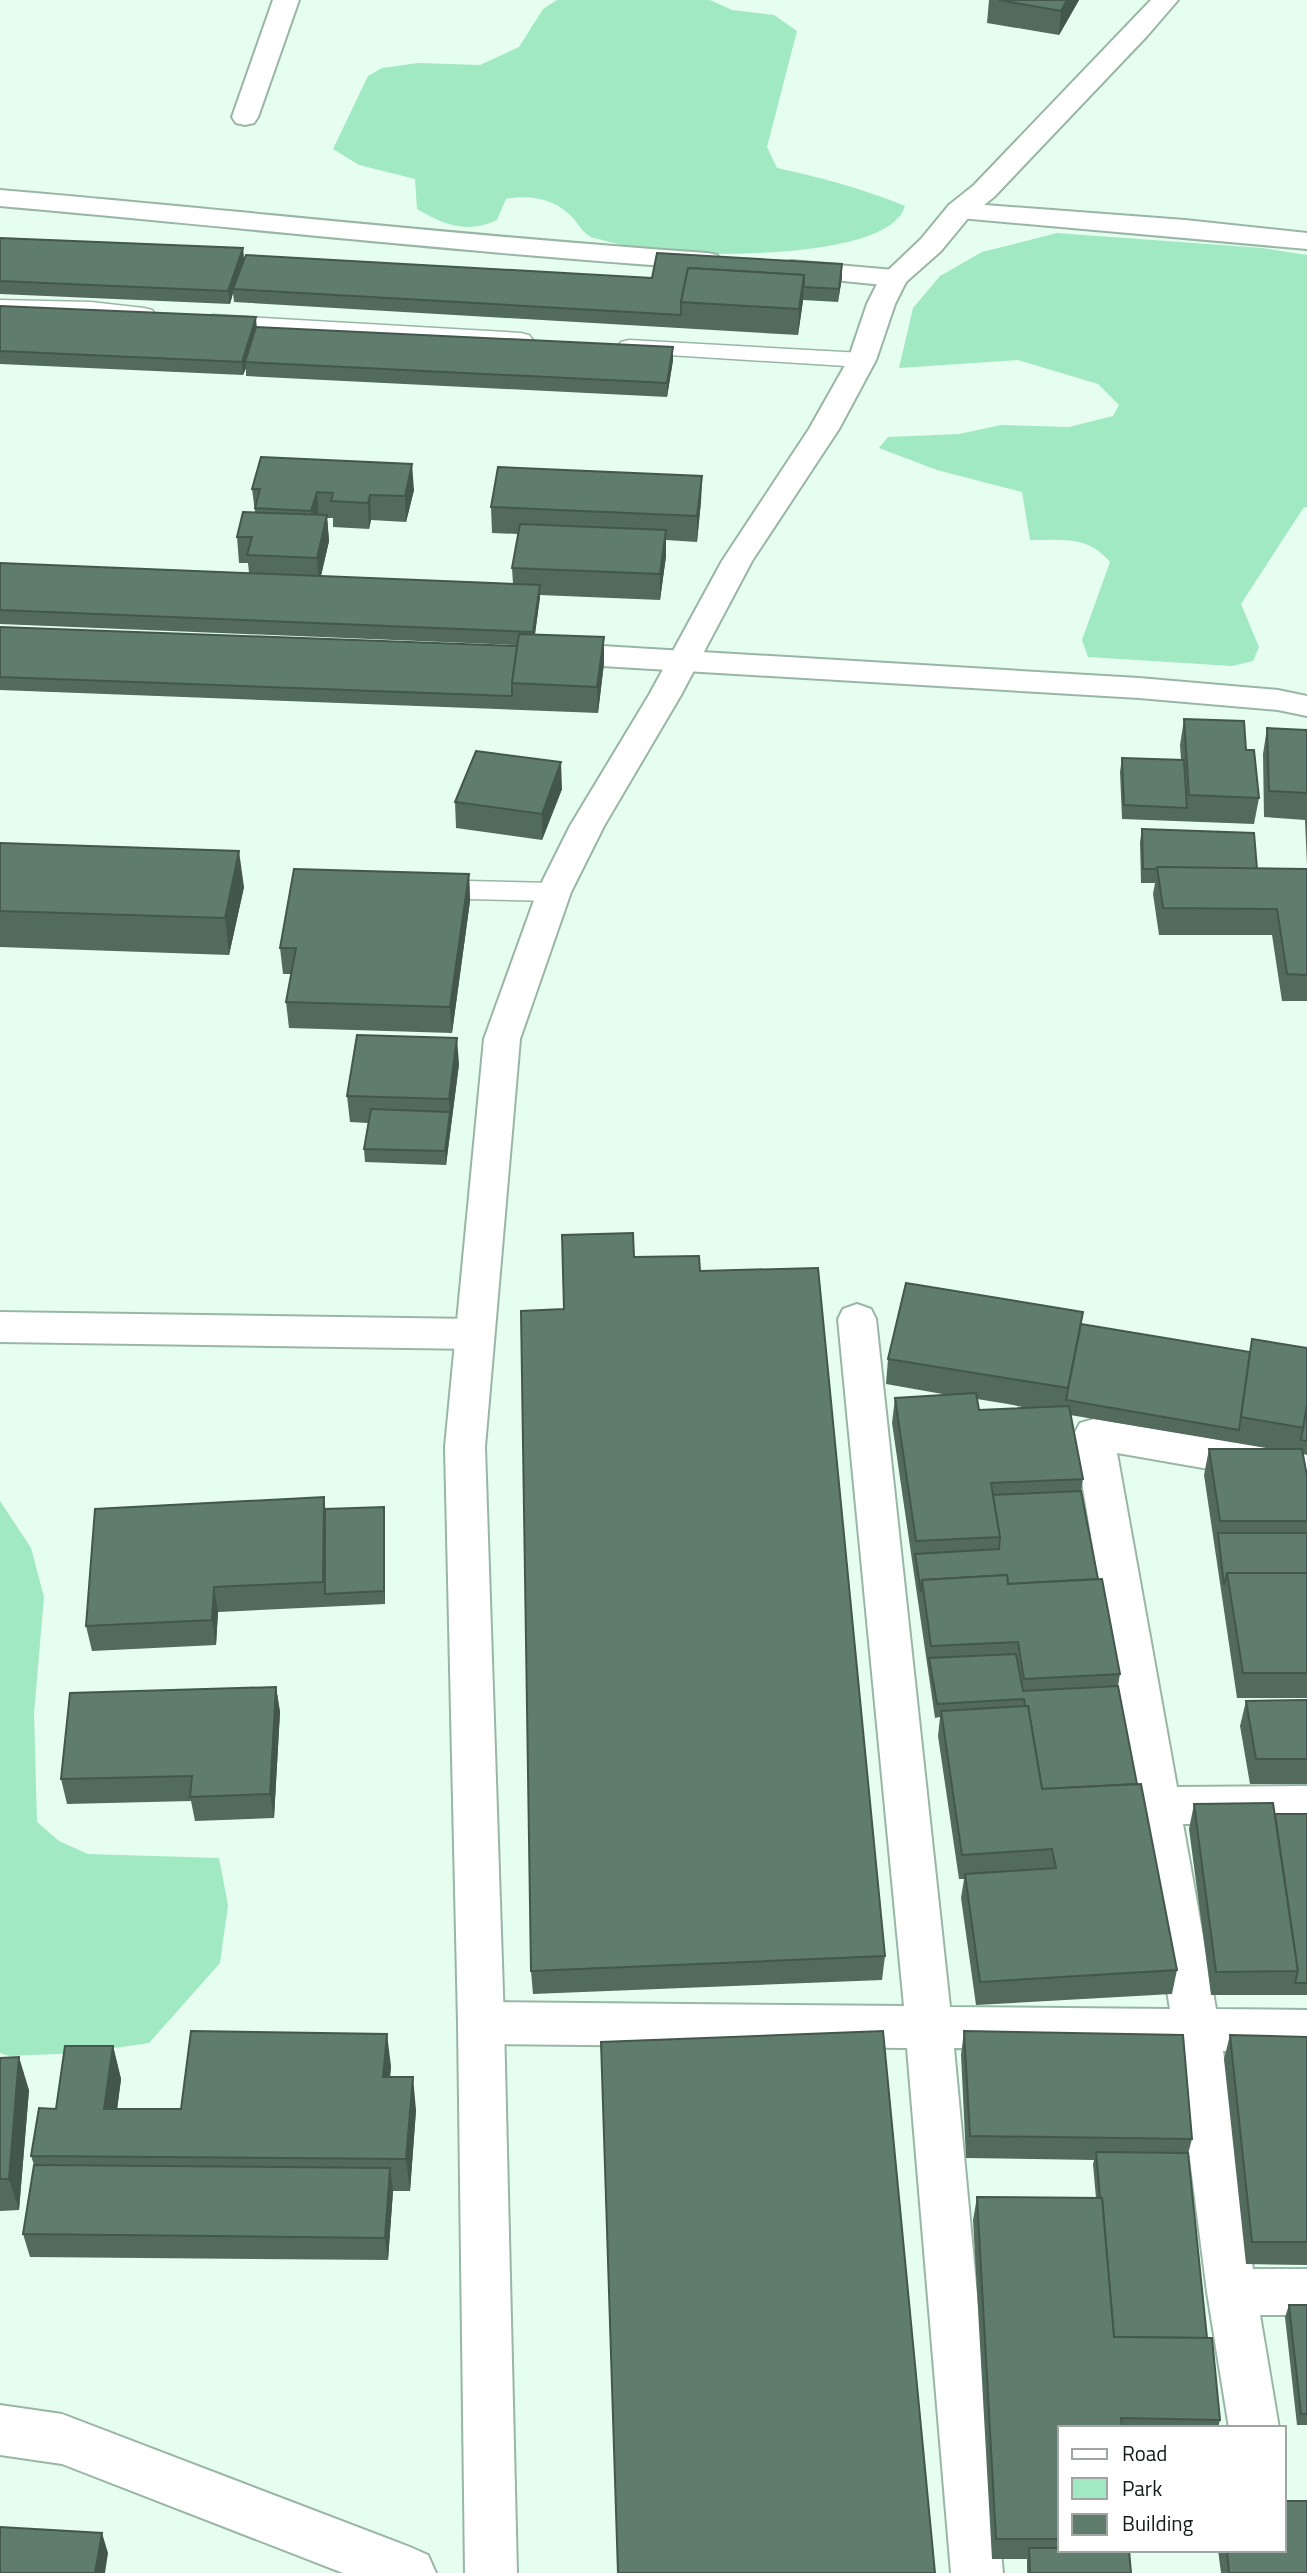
<svg xmlns="http://www.w3.org/2000/svg" width="1307" height="2573" font-family="'Titillium Web',sans-serif">
<style>
.green{fill:#a1e9c2}
.lines{fill:none;stroke-linecap:round;stroke-linejoin:round}
.service-casing{stroke:#99b6a5;stroke-width:3}
.minor-casing{stroke:#99b6a5;stroke-width:4}
.tertiary-casing{stroke:#99b6a5;stroke-width:4}
.service{fill:#fff;fill-rule:evenodd}
.minor{fill:#fff;fill-rule:evenodd}
.tertiary{fill:#fff;fill-rule:evenodd}
.wall{fill:#536b5d;fill-rule:evenodd}
.shaded-wall{fill:#43574c}
.building{fill:#607c6c;stroke:#43574c;stroke-width:2}
</style>
<rect width="100%" height="100%" fill="#e6fef0"/>
<!-- green -->
<g class="green">
<path d="M557,0H710L732,10L774,15L797,31L767,147L777,168C823,178 861,188 905,206C890,258 721,255 675,253C656,252 610,243 591,237C584,234 578,224 573,218C556,199 531,194 506,199L497,220C467,234 444,225 417,209L415,179L359,165L333,149L368,76L382,68L418,63L480,65L519,47L543,9Z"/>
<path d="M1057,233L1262,248L1307,255V507H1304L1241,604L1259,647L1253,661L1232,666L1088,657L1082,640L1110,562C1088,535 1062,540 1030,540L1022,492L937,470L879,448L888,437L959,434L1001,425L1069,427L1113,416L1119,405L1098,384L1018,360L899,368L913,308L940,276L982,252Z"/>
<polygon points="0,1501 31,1548 44,1597 34,1713 37,1822 59,1841 88,1854 219,1858 228,1905 220,1963 149,2043 80,2053 9,2056 0,2053"/>
</g>
<g class="lines">
<!-- service casing -->
<g class="service-casing">
<g id="service">
<polygon points="0,300 91,302 144,308 152,310 156,315 152,320 144,322 91,316 0,314"/>
<polygon points="213,315 521,333 529,335 533,340 529,345 521,347 205,327 201,322 205,317"/>
<polygon points="629,340 862,353 870,355 874,360 870,365 862,367 621,352 617,347 621,342"/>
<polygon points="426,880 554,883 564,885 568,892 564,899 554,901 426,898 416,896 412,889 416,882"/>
</g>
</g>
<!-- minor casing -->
<g class="minor-casing">
<g id="minor">
<polygon points="273,0 299,0 258,117 254,123 245,125 236,123 232,117"/>
<path d="M0,190C236,210 471,237 707,253L717,255L721,261L717,267L707,269C471,253 236,227 0,206Z"/>
<polygon points="959,203 1185,220 1307,233 1307,249 949,217 945,211 949,205"/>
<polygon points="792,261 894,270 904,272 908,278 904,284 894,286 782,275 778,269 782,263"/>
<polygon points="552,643 1139,678 1278,690 1307,696 1307,716 1278,710 1139,698 552,663 541,660 536,653 541,646"/>
<polygon points="857,1304 871,1309 876,1319 950,2007 1170,2009 1074,1434 1080,1423 1094,1419 1307,1454 1307,1486 1117,1453 1177,1787 1307,1786 1307,1824 1183,1824 1216,2009 1307,2010 1307,2052 1223,2051 1253,2269 1307,2269 1307,2315 1260,2315 1279,2428 1229,2428 1207,2292 1176,2050 954,2048 1003,2573 951,2573 907,2048 481,2044 465,2038 458,2023 465,2008 481,2002 904,2006 838,1319 843,1309"/>
<polygon points="0,1312 475,1319 489,1324 494,1334 489,1344 475,1349 0,1342"/>
<polygon points="0,2405 62,2414 410,2547 428,2555 436,2573 343,2573 62,2464 0,2455"/>
</g>
</g>
<!-- tertiary casing -->
<g class="tertiary-casing">
<polygon id="tertiary" points="1151,0 1178,0 1147,36 994,197 969,217 941,251 906,282 895,304 876,360 839,429 752,561 681,695 604,826 571,892 520,1039 485,1447 504,2023 517,2573 465,2573 458,2023 445,1447 484,1039 537,892 570,826 649,695 722,561 809,429 848,360 867,304 880,278 921,239 949,205 974,185"/>
</g>
<!-- service -->
<use href="#service" class="service"/>
<!-- minor -->
<use href="#minor" class="minor"/>
<!-- tertiary -->
<use href="#tertiary" class="tertiary"/>
</g>
<!-- wall -->
<g class="wall">
<polygon points="989,0 1079,0 1059,35 987,23"/>
<polygon points="0,238 243,248 244,260 652,278 842,277 838,302 803,300 798,335 234,302 233,293 230,304 0,294"/>
<polygon points="0,306 257,327 673,347 673,360 667,397 246,376 246,368 243,375 0,364"/>
<polygon points="702,476 701,501 697,542 666,540 666,556 660,600 540,595 535,635 604,637 604,663 598,713 0,690 0,627 517,646 517,645 0,624 0,563 249,573 248,563 239,563 237,537 255,512 252,489 414,490 406,522 371,520 369,529 333,527 333,518 327,518 329,541 321,576 513,584 512,568 518,534 492,533 491,507"/>
<polygon points="1184,719 1246,750 1259,798 1254,824 1122,819 1120,772 1122,758 1181,760 1180,745"/>
<polygon points="1267,728 1307,730 1307,866 1305,820 1264,817 1263,754"/>
<polygon points="562,789 542,840 456,828 455,802"/>
<polygon points="1142,829 1257,869 1307,869 1307,1001 1282,1001 1272,935 1159,935 1153,894 1155,883 1141,883 1140,842"/>
<polygon points="0,843 244,887 229,955 0,947"/>
<polygon points="469,874 470,901 452,1033 289,1028 286,1002 291,974 283,974 280,948"/>
<polygon points="459,1064 446,1165 365,1162 364,1149 368,1123 350,1122 347,1096"/>
<polygon points="634,1257 700,1271 885,1956 882,1980 533,1994 531,1971 564,1309"/>
<path d="M1083,1312L1081,1324L1250,1352L1252,1339L1307,1348V1455L1303,1454L1307,1476V1698H1237L1204,1475L1209,1449H1272L1070,1415L1083,1479L1081,1491L1098,1579L1120,1674L1118,1686L1137,1784L1177,1970L1172,1994L976,2005L961,1898L964,1879H959L938,1736L940,1717L935,1718L892,1423L895,1398L948,1395L886,1384L888,1359ZM977,1399L1008,1404L1027,1408L979,1410Z"/>
<polygon points="384,1507 385,1520 385,1604 218,1612 216,1645 92,1651 86,1626 325,1509"/>
<polygon points="276,1687 280,1712 274,1818 195,1821 191,1801 67,1804 61,1779"/>
<polygon points="1307,1700 1307,1784 1250,1784 1240,1726 1246,1701"/>
<polygon points="1194,1804 1275,1814 1307,1814 1307,1995 1211,1995 1189,1829"/>
<polygon points="964,2031 1192,2139 1188,2154 1207,2338 1220,2420 1218,2428 1060,2428 1060,2550 1131,2573 1027,2573 1027,2559 992,2559 973,2220 977,2197 1096,2198 1093,2164 1094,2160 966,2158 961,2055"/>
<polygon points="1230,2035 1307,2037 1307,2265 1246,2264 1224,2059"/>
<polygon points="113,2046 121,2079 117,2109 181,2109 391,2066 390,2077 416,2110 410,2191 393,2191 388,2260 30,2257 23,2234 34,2165 31,2156 56,2109"/>
<polygon points="0,2058 29,2090 19,2210 0,2211"/>
<polygon points="1289,2305 1307,2305 1307,2425 1297,2425 1285,2317"/>
<polygon points="1218,2550 1284,2550 1307,2573 1221,2573"/>
</g>
<!-- shaded-wall -->
<g class="shaded-wall">
<polygon points="1067,0 1079,0 1059,35 1061,11"/>
<polygon points="243,248 244,262 233,289 233,293 230,304 228,291"/>
<polygon points="842,264 842,277 838,302 839,289"/>
<polygon points="804,275 803,301 798,335 799,309"/>
<polygon points="256,317 257,331 245,362 246,368 243,375 242,362"/>
<polygon points="673,347 673,360 667,397 667,383"/>
<polygon points="412,464 414,490 406,522 405,496"/>
<polygon points="702,476 701,501 697,542 697,516"/>
<polygon points="317,492 319,518 314,537 311,511"/>
<polygon points="370,495 371,520 369,529 368,503"/>
<polygon points="327,515 329,541 319,584 317,558"/>
<polygon points="666,530 666,556 660,600 660,574"/>
<polygon points="540,585 540,598 533,646 533,632"/>
<polygon points="604,637 604,663 598,713 597,687"/>
<polygon points="561,762 562,789 542,840 542,814"/>
<polygon points="239,851 244,887 229,955 225,918"/>
<polygon points="469,874 470,901 452,1033 450,1007"/>
<polygon points="457,1038 459,1064 446,1165 445,1151 450,1112 449,1099"/>
<polygon points="324,1497 327,1523 325,1594 323,1582"/>
<polygon points="384,1507 385,1520 385,1604 384,1591"/>
<polygon points="214,1587 218,1612 216,1645 212,1620"/>
<polygon points="276,1687 280,1712 274,1818 270,1794"/>
<polygon points="387,2034 391,2066 387,2109 383,2077"/>
<polygon points="113,2046 121,2079 113,2141 104,2109"/>
<polygon points="19,2057 29,2090 19,2210 9,2179"/>
<polygon points="413,2077 416,2110 410,2191 406,2159"/>
<polygon points="390,2168 393,2191 388,2260 385,2238"/>
<polygon points="102,2533 108,2553 105,2573 95,2573"/>
</g>
<!-- building -->
<g class="building">
<polygon points="999,0 1067,0 1061,11"/>
<polygon points="0,238 243,248 228,291 0,281"/>
<polygon points="657,253 842,264 839,289 804,287 804,275 688,268 681,302 681,315 233,289 246,255 652,278"/>
<polygon points="688,268 804,275 799,309 681,302"/>
<polygon points="0,306 256,317 242,362 0,351"/>
<polygon points="256,327 673,347 667,383 245,362"/>
<polygon points="261,457 412,464 405,496 370,495 368,503 331,501 333,493 317,492 311,511 255,508 260,489 252,489"/>
<polygon points="498,467 702,476 697,516 491,507"/>
<polygon points="243,512 327,515 317,558 247,555 252,537 237,537"/>
<polygon points="520,524 666,530 660,574 512,568"/>
<polygon points="0,563 540,585 533,632 0,610"/>
<polygon points="0,627 517,646 512,683 512,696 0,677"/>
<polygon points="519,634 604,637 597,687 512,683"/>
<polygon points="1184,719 1244,721 1246,750 1254,750 1259,798 1189,795"/>
<polygon points="1267,728 1307,730 1307,793 1269,791"/>
<polygon points="476,751 561,762 542,814 455,802"/>
<polygon points="1122,758 1184,760 1187,808 1124,805"/>
<polygon points="1142,829 1254,833 1257,869 1157,867 1158,869 1143,869"/>
<polygon points="0,843 239,851 225,918 0,911"/>
<polygon points="1157,867 1307,869 1307,975 1287,974 1277,909 1163,908"/>
<polygon points="294,869 469,874 450,1007 286,1002 296,948 280,948"/>
<polygon points="357,1035 457,1038 449,1099 347,1096"/>
<polygon points="371,1109 450,1112 445,1151 364,1149"/>
<polygon points="633,1233 634,1257 699,1256 700,1271 818,1268 885,1956 531,1971 521,1311 564,1309 562,1235"/>
<polygon points="906,1283 1083,1312 1068,1388 888,1359"/>
<polygon points="1081,1324 1250,1352 1239,1430 1066,1400"/>
<polygon points="1252,1339 1307,1348 1307,1405 1304,1428 1241,1417"/>
<polygon points="976,1393 979,1410 1069,1406 1083,1479 991,1483 1000,1537 916,1541 895,1398"/>
<polygon points="1307,1405 1307,1441 1301,1440"/>
<polygon points="1209,1449 1302,1449 1307,1476 1307,1521 1220,1521"/>
<polygon points="1081,1491 1098,1579 1008,1584 1007,1575 922,1580 921,1592 915,1554 999,1549 1000,1537 993,1495"/>
<polygon points="324,1497 323,1582 214,1587 212,1620 86,1626 95,1509"/>
<polygon points="384,1507 384,1591 325,1594 325,1509"/>
<polygon points="1218,1533 1307,1533 1307,1573 1227,1573 1224,1585"/>
<polygon points="1227,1573 1307,1573 1307,1673 1243,1673"/>
<polygon points="1007,1575 1008,1584 1102,1579 1120,1674 1024,1679 1018,1642 931,1646 922,1580"/>
<polygon points="1016,1654 1023,1691 1118,1686 1137,1784 1042,1789 1028,1706 1025,1706 1024,1699 937,1704 929,1658"/>
<polygon points="276,1687 270,1794 190,1797 192,1776 61,1779 70,1693"/>
<polygon points="1307,1700 1307,1759 1256,1759 1246,1701"/>
<polygon points="1028,1706 1042,1789 1141,1784 1177,1970 980,1982 965,1874 1056,1868 1052,1849 962,1855 941,1711"/>
<polygon points="1273,1803 1298,1971 1216,1972 1194,1804"/>
<polygon points="1275,1814 1307,1814 1307,1983 1295,1983 1298,1971"/>
<polygon points="191,2031 387,2034 383,2077 413,2077 406,2159 31,2156 39,2108 56,2109 65,2046 113,2046 104,2109 181,2109"/>
<polygon points="883,2031 935,2573 618,2573 601,2042"/>
<polygon points="964,2031 1183,2035 1192,2139 970,2136"/>
<polygon points="1230,2035 1307,2037 1307,2242 1252,2242"/>
<polygon points="19,2057 9,2179 0,2179 0,2058"/>
<polygon points="1096,2152 1188,2153 1207,2338 1114,2337 1102,2198 1100,2198"/>
<polygon points="34,2165 390,2168 385,2238 23,2234"/>
<polygon points="977,2197 1102,2198 1114,2337 1212,2338 1220,2420 1121,2418 1122,2428 1060,2428 1060,2539 996,2539"/>
<polygon points="1289,2305 1307,2305 1307,2414 1301,2414"/>
<polygon points="1284,2501 1307,2501 1307,2573 1229,2573 1227,2550 1284,2550"/>
<polygon points="0,2527 102,2533 95,2573 0,2573"/>
<polygon points="1029,2548 1060,2548 1060,2550 1129,2550 1131,2573 1030,2573"/>
</g>
<!-- legend -->
<rect x="1058" y="2426" width="228" height="126" fill="#ffffff" stroke="#a0a5a2" stroke-width="2"/>
<rect x="1072" y="2449" width="35" height="10" fill="#ffffff" stroke="#a0a5a2" stroke-width="2"/>
<text x="1122" y="2461" font-size="21" fill="#121d17">Road</text>
<rect x="1072" y="2478" width="35" height="21" fill="#a1e9c2" stroke="#a0a5a2" stroke-width="2"/>
<text x="1122" y="2496" font-size="21" fill="#121d17">Park</text>
<rect x="1072" y="2514" width="35" height="21" fill="#607c6c" stroke="#a0a5a2" stroke-width="2"/>
<text x="1122" y="2531" font-size="21" fill="#121d17">Building</text>
</svg>
